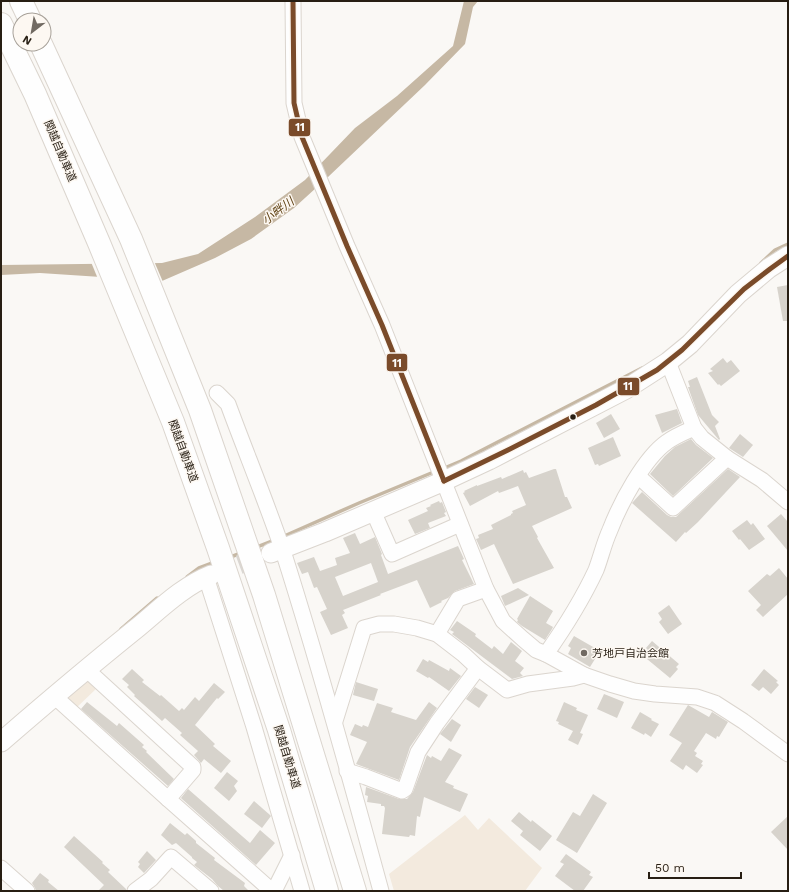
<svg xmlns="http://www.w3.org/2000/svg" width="789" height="892" font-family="'Work Sans','Noto Sans JP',sans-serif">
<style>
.green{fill:#f3eade}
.water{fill:#c6b8a4}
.pier{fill:#faf8f5}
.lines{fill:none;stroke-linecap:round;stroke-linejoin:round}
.stream{stroke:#c6b8a4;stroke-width:3.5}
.building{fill:#d7d3cc;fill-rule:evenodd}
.tertiary-tunnel{stroke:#dad7d3;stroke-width:19;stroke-dasharray:19 10;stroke-linecap:butt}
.minor-casing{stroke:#dbd5ce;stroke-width:17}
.tertiary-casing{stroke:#dbd5ce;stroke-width:21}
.motorway-casing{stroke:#dbd5ce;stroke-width:24}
.minor{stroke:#fefefe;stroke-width:15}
.tertiary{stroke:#fefefe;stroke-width:19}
.motorway{stroke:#fefefe;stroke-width:22}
.bus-1-casing{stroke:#fdf8f2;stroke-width:8}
.bus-1{stroke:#7a4b2a;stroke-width:5}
.bus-dot{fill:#271e13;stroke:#fdf8f2;stroke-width:1.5}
.poi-dot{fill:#716a62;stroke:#fdf8f2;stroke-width:1.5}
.labels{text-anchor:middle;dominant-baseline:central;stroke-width:3;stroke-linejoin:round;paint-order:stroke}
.street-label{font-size:11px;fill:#271e13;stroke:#fdf8f2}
.poi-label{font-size:11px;fill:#271e13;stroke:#fdf8f2;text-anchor:start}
.water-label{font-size:12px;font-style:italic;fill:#5f4113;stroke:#fdf8f2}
.line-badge{stroke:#fdf8f2;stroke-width:1.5}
.badge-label{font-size:11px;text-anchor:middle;font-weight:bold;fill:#fff}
</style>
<rect width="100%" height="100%" fill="#faf8f5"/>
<!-- green -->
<g class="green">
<polygon points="89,677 99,686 73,711 65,697"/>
<polygon points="465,815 478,830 489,818 542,868 525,891 394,891 389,874"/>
</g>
<!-- water -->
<polygon class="water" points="464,1 478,1 473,7 465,44 425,85 328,177 294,208 251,239 215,258 162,281 40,273 1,275 1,265 162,263 198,254 255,217 305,180 355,128 397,96 453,46"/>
<!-- pier -->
<polygon class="pier" points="154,261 163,282 98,279 91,262"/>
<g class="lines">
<!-- stream -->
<g class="stream">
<polyline points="761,263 775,250 788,244"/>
<polyline points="442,469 461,461 642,368"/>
<polyline points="282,537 359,503 436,471"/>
<polyline points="254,548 275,540"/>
<polyline points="228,558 241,553"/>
<polyline points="187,577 199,568 215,562"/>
<polyline points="121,629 157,598"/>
</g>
</g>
<!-- building -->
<g class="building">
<polygon points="788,285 788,321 783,321 777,287"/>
<polygon points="723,358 727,363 731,360 740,371 721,386 719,384 718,385 708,373 713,371 710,369"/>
<polygon points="697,377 712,415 719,422 715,426 720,439 719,440 698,415 688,387 690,387 688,381"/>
<polygon points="677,409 682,423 662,433 655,415"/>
<polygon points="611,414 620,429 604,438 596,423"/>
<polygon points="740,434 753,445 743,457 729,448"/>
<polygon points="613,437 621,456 599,466 598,464 595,465 588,448"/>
<polygon points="691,439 696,445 713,458 673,496 650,474 665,456 675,447"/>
<polygon points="554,469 556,469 565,497 567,497 572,508 532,526 538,537 537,538 554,568 513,584 494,544 481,550 476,539 479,538 478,535 493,529 491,525 511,515 511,514 513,513 512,511 526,505 518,486 499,493 498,491 470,506 463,493 465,492 464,491 477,485 477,486 501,477 502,479 523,470 524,473 526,472 529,478"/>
<polygon points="728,469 740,477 698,522 686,533 685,532 676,542 632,503 642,492 667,515 671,517 676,517"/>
<polygon points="439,501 440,503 442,502 446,512 444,513 446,516 428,523 430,528 415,534 408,520 428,511 426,508 431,506 430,505"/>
<polygon points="781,514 788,522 788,551 767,526"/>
<polygon points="747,520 751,525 753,523 765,539 749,550 740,539 739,540 732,531"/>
<path d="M355,533L360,544L375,537L382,554L381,555L388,574L458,546L464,559L462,560L474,584L455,591L448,598L441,601L442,602L430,608L417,580L380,594L381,595L343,610L345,613L342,615L348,628L331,635L320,612L327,609L317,587L314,588L308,572L302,574L297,563L314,557L320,571L337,565L335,558L350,553L343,538ZM371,563L378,582L343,596L335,577Z"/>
<polygon points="779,568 788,579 788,594 763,617 756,610 761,605 748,591 767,574 770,576"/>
<polygon points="518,588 529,595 505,606 501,596"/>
<polygon points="530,596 553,611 546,623 553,627 552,629 545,640 522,626 517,622 518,620 517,619"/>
<polygon points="669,605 682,624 668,634 659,622 662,619 658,613"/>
<polygon points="457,621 476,634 475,636 492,649 494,646 503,654 511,642 522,651 515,661 524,668 520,673 523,676 512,679 452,634 454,632 450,630"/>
<polygon points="574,636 600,651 590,667 568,654 571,648 568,646"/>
<polygon points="652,641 679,664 676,667 678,669 670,678 647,659 652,654 646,648"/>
<polygon points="423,659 428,662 429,660 449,671 450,668 461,676 449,691 429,677 428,678 416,671"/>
<polygon points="132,669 144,680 142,682 160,696 161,695 179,711 182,708 184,710 195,697 199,701 214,683 225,692 218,699 217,698 195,725 215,744 213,746 231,761 221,773 204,759 201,763 194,755 198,751 180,735 182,733 165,718 162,721 134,696 135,695 127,687 129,685 122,679"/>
<polygon points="764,669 778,681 776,682 779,685 771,694 763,687 759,691 751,685"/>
<polygon points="356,682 378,689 374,701 353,695"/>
<polygon points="475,687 488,695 479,708 466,699"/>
<polygon points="604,694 624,702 617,718 597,709"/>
<polygon points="87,702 117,726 119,723 144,745 142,747 147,751 146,752 174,779 168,786 81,709"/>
<polygon points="429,702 437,708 410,747 399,780 356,764 367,742 350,735 355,724 362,727 363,725 368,727 377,703 393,708 391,712 416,720"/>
<polygon points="564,702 577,708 576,710 588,715 580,733 583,734 578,745 568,740 573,731 558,724 559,722 556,721"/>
<polygon points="688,705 709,717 712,712 728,722 719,737 717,736 716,739 706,733 694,751 697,753 695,756 703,761 701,764 703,765 697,773 686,765 683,770 670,761 682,743 669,735"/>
<polygon points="640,712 652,719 651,720 659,724 651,737 645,733 644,735 631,728"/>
<polygon points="452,719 461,725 451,742 440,734"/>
<polygon points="449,748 462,755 445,782 454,786 453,788 468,794 460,812 424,797 420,817 417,816 415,836 410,835 409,837 382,834 385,808 384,806 381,806 381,804 367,802 368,796 365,795 366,787 399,799 407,799 413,792 427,755 431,758 432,756 441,761"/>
<polygon points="227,772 238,781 234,786 237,791 229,801 214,788"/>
<polygon points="188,789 250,843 260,830 275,843 256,865 182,799 181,798"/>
<polygon points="593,794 607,803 577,853 556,840 573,812 580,816"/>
<polygon points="254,801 270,815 271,816 262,828 244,814"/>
<polygon points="519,812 531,822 532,820 552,836 540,851 520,835 523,831 511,821"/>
<polygon points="788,816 788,850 771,832"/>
<polygon points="170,823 185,835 187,833 196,841 196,843 215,858 214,860 245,883 244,886 249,891 224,891 218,886 212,879 194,865 197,862 192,858 192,857 176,843 172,845 161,835"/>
<polygon points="74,836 103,862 102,863 110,870 108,872 126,889 126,891 98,891 104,885 64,847"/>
<polygon points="147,851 156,860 144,873 138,867 140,864 138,862"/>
<polygon points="566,854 591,872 589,875 593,877 583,891 575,891 555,876 564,864 560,862"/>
<polygon points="40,873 49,880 48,882 59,891 36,891 35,888 32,883"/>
</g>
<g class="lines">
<!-- tertiary-tunnel -->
<polyline class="tertiary-tunnel" points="212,575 265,555"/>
<!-- minor casing -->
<g class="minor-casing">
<g id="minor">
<polyline points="293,1 294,103 302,137 347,246 382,325 486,589 503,621 523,639 536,650 546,654 584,675 610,684 634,691 655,694 697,697 715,703 743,721 788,754"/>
<polyline points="668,362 694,428 702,438 727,458 762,480 788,502"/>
<path d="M217,393L228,404C246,453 266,501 283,551C319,664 350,777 381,891"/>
<polyline points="638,476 673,508 727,458"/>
<polyline points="373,511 392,554 460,524"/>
<polyline points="206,577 254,727 302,891"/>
<polyline points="437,634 458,599 486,589"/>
<path d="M546,654C565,627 582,600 596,570C601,557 604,543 610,530C620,504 644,458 667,442C675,436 685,432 694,428"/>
<polyline points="86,669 193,767 193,770 168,799"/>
<polyline points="54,696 168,799 272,891"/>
<polyline points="335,721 364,628 379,624 394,624 417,628 437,634 463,654 478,668 507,690 528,684 573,678 584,675"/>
<polyline points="347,771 366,777 402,791 405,789 418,752 437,723 478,668"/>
<polyline points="1,868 27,891"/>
<polyline points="135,891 151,879 171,857 211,891"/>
<polyline points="274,891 292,855"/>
</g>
</g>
<!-- tertiary casing -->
<g class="tertiary-casing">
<g id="tertiary">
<polyline points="271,553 325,532 444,481 489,460 626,389 668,362 690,344 738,294 769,268 788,256"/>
<path d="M1,742C46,703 91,665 137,628C160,609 183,586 211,575"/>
</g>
</g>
<!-- motorway casing -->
<g class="motorway-casing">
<g id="motorway">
<polyline points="21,1 30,20"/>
<polyline points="1,24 35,94 99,243 173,422 218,548 279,730 327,891"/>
<polyline points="41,44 131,239 200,410 264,595 355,891"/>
</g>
</g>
<!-- minor -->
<use href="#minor" class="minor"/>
<!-- tertiary -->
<use href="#tertiary" class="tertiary"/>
<!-- motorway -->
<use href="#motorway" class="motorway"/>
<!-- bus-1 casing -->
<g class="bus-1-casing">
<g id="bus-1">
<polyline points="293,1 294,103 302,137 347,246 382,325 444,481"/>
<polyline points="444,481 508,450 596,405 657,370 682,350 744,289 770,269 788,256"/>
</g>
</g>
<!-- bus-1 -->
<use href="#bus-1" class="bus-1"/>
</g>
<!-- markers -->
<circle class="bus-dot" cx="573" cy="417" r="3.5"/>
<circle class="poi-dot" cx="584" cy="653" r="4"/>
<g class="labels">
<!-- street labels -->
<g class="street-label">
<text transform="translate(60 151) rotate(67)">関越自動車道</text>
<text transform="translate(183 451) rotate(70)">関越自動車道</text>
<text transform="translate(287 757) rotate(73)">関越自動車道</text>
</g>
<!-- poi labels -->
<g class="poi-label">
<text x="592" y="653">芳地戸自治会館</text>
</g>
<!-- water labels -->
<g class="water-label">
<text transform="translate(278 211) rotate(-37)">小畔川</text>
</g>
</g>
<g class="line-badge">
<rect x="288" y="118" width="23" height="19" rx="4" fill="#7a4b2a"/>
<rect x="386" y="353" width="22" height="19" rx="4" fill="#7a4b2a"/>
<rect x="617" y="377" width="23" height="19" rx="4" fill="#7a4b2a"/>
</g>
<g class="badge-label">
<text x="300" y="131">11</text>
<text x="397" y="367">11</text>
<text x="628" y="390">11</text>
</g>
<!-- border -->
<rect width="789" height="892" fill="none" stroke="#271e13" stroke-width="4"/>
<!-- north arrow -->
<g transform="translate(32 32) rotate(211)"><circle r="19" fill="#fdf8f2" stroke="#a7a199"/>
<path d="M0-3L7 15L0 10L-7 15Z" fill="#716a62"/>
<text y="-6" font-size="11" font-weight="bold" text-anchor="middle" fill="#271e13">N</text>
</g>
<!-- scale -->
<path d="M649 872v6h92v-6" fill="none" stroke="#271e13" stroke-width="2"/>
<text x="655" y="872" font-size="12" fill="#271e13" stroke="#fdf8f2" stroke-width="3" paint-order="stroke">50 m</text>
</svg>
